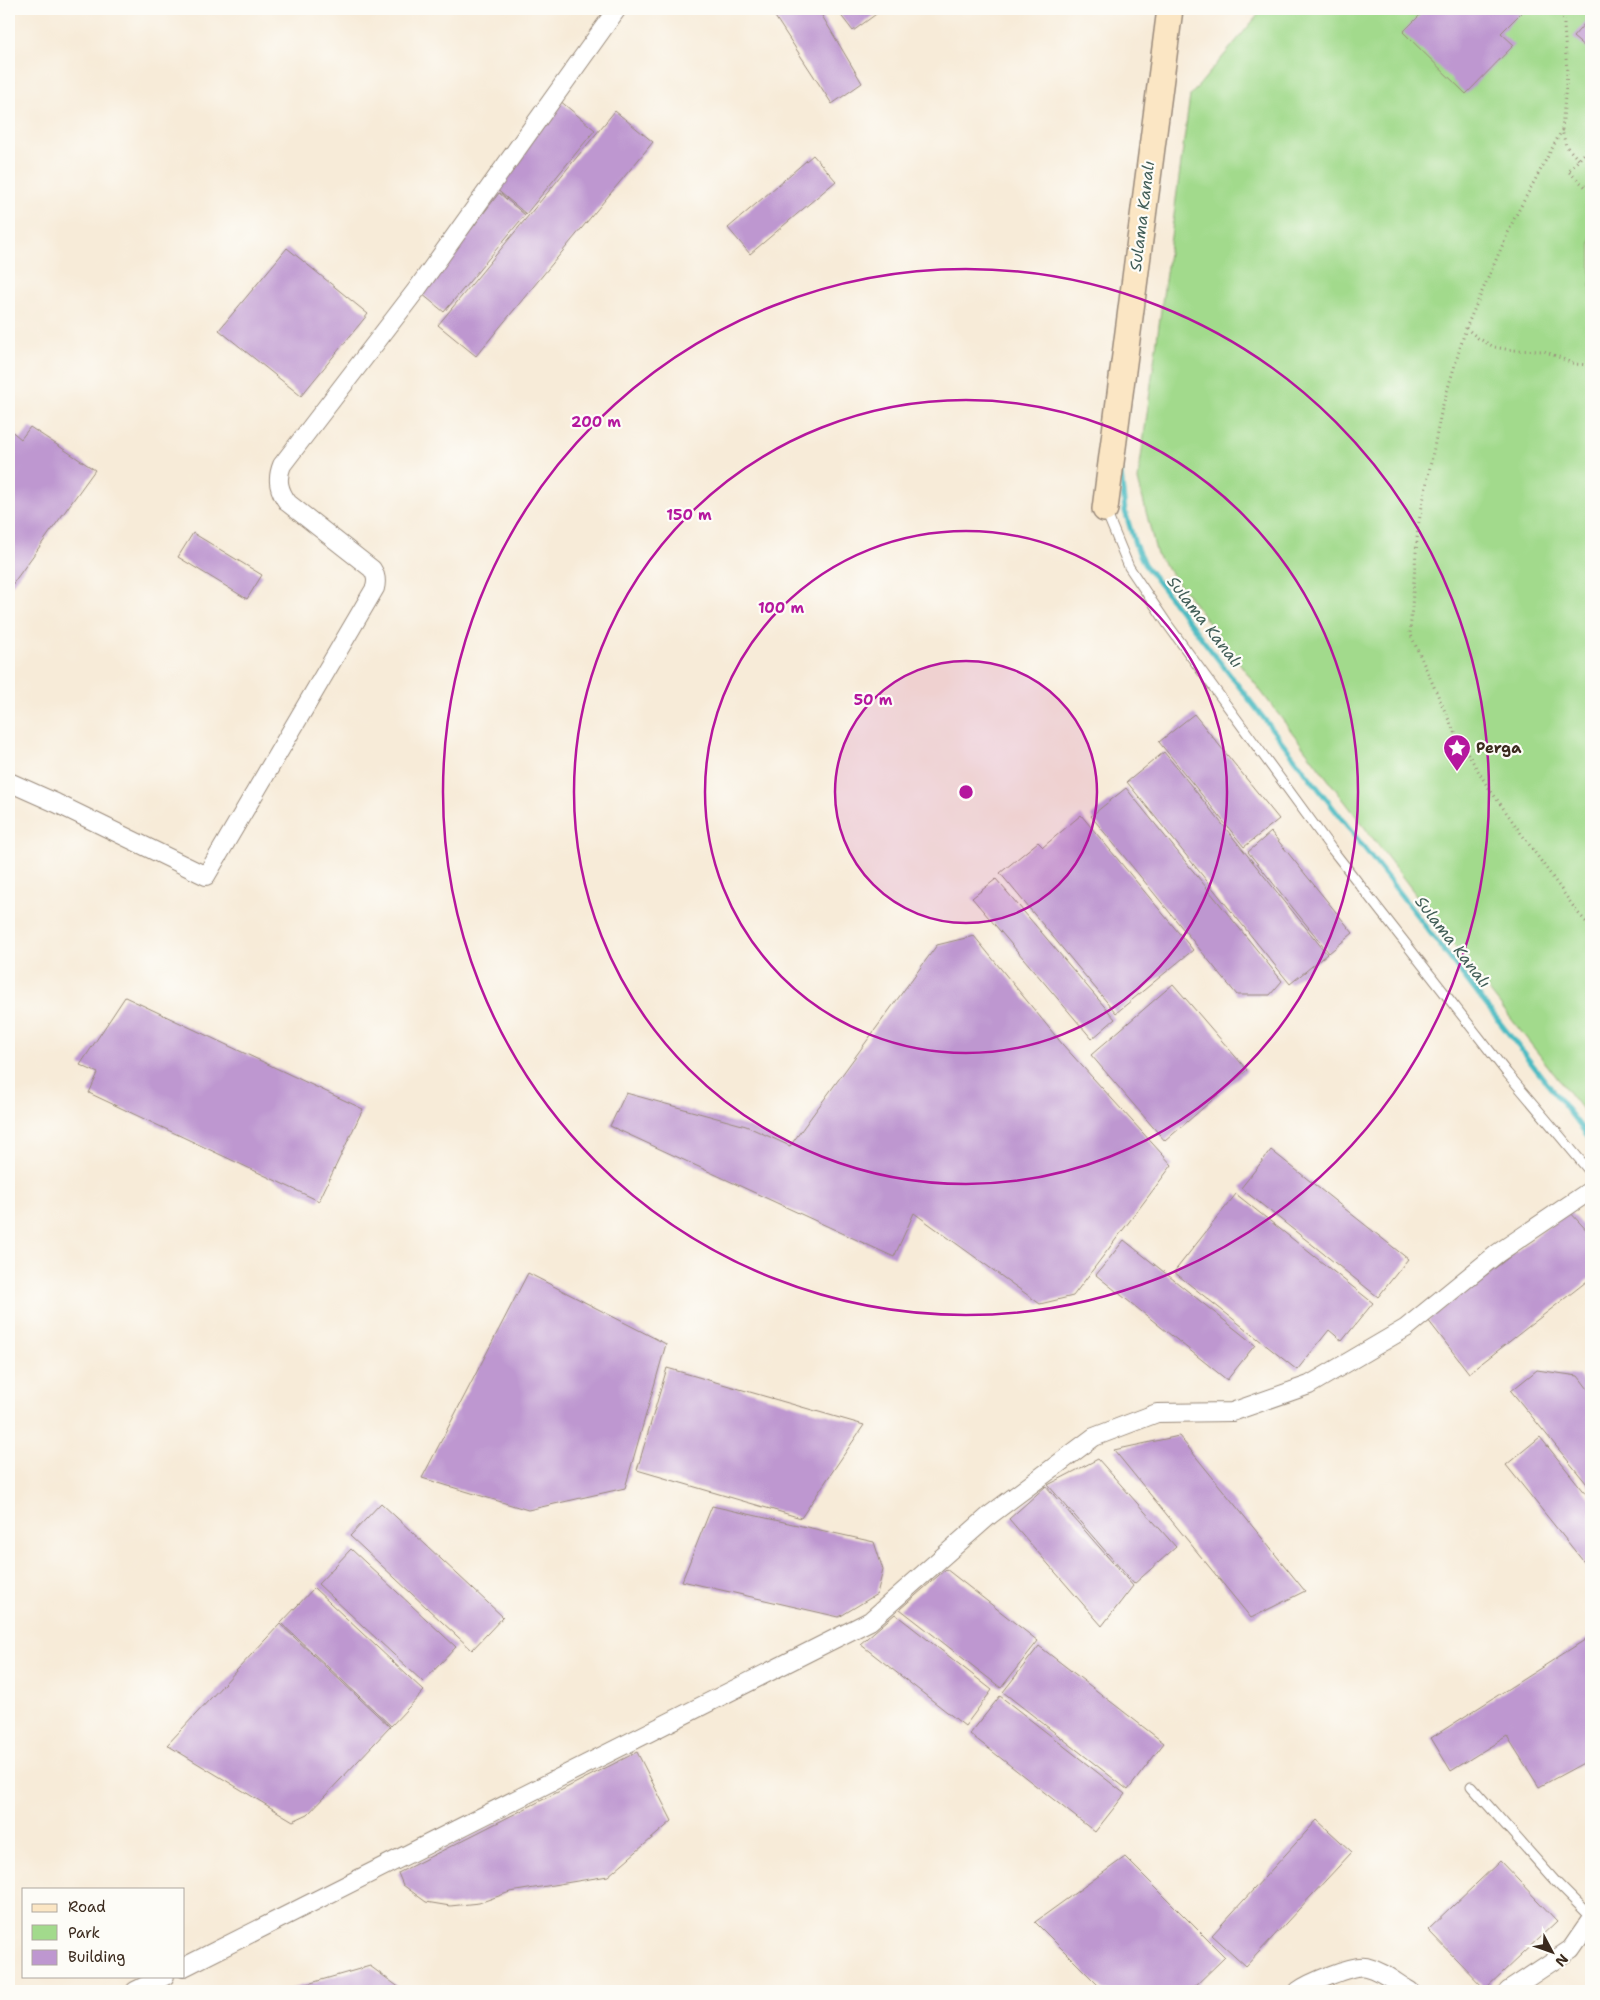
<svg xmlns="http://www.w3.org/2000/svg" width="1600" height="2000" font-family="'Shantell Sans',sans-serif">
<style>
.green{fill:#a2da8c;stroke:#6e8255}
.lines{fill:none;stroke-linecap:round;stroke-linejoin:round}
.stream{stroke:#4cbbc2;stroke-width:5}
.building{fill:#be97d0}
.lane-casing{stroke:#998a7b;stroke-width:11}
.street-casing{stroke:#998a7b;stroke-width:20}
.secondary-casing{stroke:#998a7b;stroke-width:28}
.path{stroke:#998a7b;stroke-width:3;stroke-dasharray:1 4;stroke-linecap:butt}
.lane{stroke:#fff;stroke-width:9}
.street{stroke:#fff;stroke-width:18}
.secondary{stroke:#fbe6c4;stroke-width:25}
.ring{fill:none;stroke:#b5179e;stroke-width:2.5}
.labels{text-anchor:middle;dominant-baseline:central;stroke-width:4.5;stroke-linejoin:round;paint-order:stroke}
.poi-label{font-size:15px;font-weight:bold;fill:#3b2a1e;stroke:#fdfcf7;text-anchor:start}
.water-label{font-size:16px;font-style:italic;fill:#415d57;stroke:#fdfcf7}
.centre{fill:#b5179e;stroke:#fdfcf7;stroke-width:2.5}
.ring-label{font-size:15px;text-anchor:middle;font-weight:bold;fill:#b5179e;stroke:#fdfcf7;stroke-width:4.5;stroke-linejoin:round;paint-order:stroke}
</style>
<rect width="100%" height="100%" fill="#fdfcf7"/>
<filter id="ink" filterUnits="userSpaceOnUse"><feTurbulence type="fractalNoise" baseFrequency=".02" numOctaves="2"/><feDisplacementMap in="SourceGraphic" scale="10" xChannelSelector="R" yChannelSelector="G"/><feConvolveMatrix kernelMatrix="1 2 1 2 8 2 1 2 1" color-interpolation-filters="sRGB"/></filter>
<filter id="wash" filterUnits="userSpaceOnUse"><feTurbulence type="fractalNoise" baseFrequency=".0096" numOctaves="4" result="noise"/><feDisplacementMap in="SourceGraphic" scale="20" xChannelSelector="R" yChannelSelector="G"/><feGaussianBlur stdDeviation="1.12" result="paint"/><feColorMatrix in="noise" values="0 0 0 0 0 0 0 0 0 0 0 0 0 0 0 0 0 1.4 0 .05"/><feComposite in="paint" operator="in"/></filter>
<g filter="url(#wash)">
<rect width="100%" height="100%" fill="#f7ebd8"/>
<!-- green -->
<polygon class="green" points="1263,9 1591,9 1591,1121 1487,988 1157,555 1138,480 1190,96"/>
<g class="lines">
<!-- stream -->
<polyline class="stream" points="1121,472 1125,511 1135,544 1144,564 1591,1140"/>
</g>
<g id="blocks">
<!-- building -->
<g class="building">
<polygon points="770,9 818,9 862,83 832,104"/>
<polygon points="836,9 883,9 853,31"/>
<polygon points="1426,9 1525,9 1501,33 1514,45 1466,94 1403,32"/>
<polygon points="1591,16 1591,52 1573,37"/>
<polygon points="559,100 595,130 526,214 495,188"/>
<polygon points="615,111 653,142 476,356 438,325"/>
<polygon points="813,155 836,181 750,254 728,228"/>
<polygon points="499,193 525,215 444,312 422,294"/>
<polygon points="287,248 368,314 301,396 219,330"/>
<polygon points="30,427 95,470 9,589 9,429 21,439"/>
<polygon points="193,533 262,575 247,599 178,557"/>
<polygon points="1194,714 1279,819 1244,847 1159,742"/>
<polygon points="1164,752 1327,954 1290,984 1127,782"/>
<polygon points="1126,788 1282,981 1270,995 1237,995 1091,816"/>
<polygon points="1081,815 1193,950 1116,1013 1000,873 1038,842 1043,847"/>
<polygon points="1271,832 1353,933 1329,953 1248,852"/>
<polygon points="996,879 1115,1019 1092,1039 972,898"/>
<polygon points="974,936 1063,1045 1172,1165 1073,1296 1040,1304 914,1213 894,1257 610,1126 626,1093 746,1126 790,1146 937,945"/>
<polygon points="1173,984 1247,1070 1165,1141 1091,1055"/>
<polygon points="125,997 363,1109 319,1201 89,1093 98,1073 80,1065"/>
<polygon points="1271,1150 1408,1259 1378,1297 1241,1188"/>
<polygon points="1236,1194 1373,1303 1342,1341 1329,1330 1297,1370 1174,1272"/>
<polygon points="1569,1211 1591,1235 1591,1278 1469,1373 1428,1320"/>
<polygon points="1124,1240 1255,1345 1227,1380 1096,1275"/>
<polygon points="528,1273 666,1344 625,1488 528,1510 422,1478"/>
<polygon points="667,1368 864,1425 801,1518 637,1470"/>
<polygon points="1537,1370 1578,1376 1591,1393 1591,1489 1511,1391"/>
<polygon points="1179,1436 1305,1591 1251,1618 1114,1450"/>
<polygon points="1540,1437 1591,1500 1591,1571 1506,1465"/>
<polygon points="1098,1459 1176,1547 1134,1584 1048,1485"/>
<polygon points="1046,1486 1133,1586 1102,1626 1009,1519"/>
<polygon points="381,1503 503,1617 472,1650 350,1536"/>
<polygon points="712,1506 874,1542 883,1570 877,1594 839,1617 682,1581"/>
<polygon points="351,1549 456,1647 423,1682 318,1584"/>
<polygon points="946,1569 1038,1641 1001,1688 900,1609"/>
<polygon points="314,1588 424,1691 391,1726 281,1623"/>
<polygon points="895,1614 992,1690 965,1726 860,1644"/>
<polygon points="280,1624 390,1727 308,1814 293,1821 167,1745"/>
<polygon points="1591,1636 1591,1759 1539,1787 1507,1736 1451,1771 1431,1738"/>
<polygon points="1039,1646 1164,1743 1128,1790 1003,1692"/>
<polygon points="1000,1696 1125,1794 1095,1832 970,1734"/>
<polygon points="637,1752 672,1821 608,1876 510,1892 479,1903 450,1906 426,1902 403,1885 398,1873"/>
<polygon points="1317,1820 1352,1852 1246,1966 1212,1935"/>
<polygon points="1125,1857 1225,1957 1190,1991 1104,1991 1035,1922"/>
<polygon points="1500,1861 1557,1921 1485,1989 1428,1930"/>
<polygon points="370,1966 404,1991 283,1991"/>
</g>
</g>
</g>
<g filter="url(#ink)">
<use href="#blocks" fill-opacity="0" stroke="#998a7b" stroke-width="1"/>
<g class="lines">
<!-- lane casing -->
<g class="lane-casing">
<g id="lane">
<polyline points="1105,509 1129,567 1168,625 1331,848 1507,1073 1591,1173"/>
<polyline points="1471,1786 1556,1882 1591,1917"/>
</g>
</g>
<!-- street casing -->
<g class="street-casing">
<g id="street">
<path d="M9,782L56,803L206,876L375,588C377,580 376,575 372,569L288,503C279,491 276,480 282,465L417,289L617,9"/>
<polyline points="184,1967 870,1621 990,1515 1094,1437 1157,1413 1232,1412 1309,1385 1406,1328 1498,1253 1591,1190"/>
<polyline points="135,1991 165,1976"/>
<path d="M1298,1991C1309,1983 1353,1964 1366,1967C1383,1971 1396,1983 1410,1991"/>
<polyline points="1508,1991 1571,1949 1591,1920"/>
</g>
</g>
<!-- secondary casing -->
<g class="secondary-casing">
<polyline id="secondary" points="1105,509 1170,9"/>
</g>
<!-- path -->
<g class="path">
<polyline points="1563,9 1567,73 1562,130 1566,146 1579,160"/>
<polyline points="1562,130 1514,219 1466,328 1442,408 1418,526 1410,633 1452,727 1486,784 1578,913 1591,927"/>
<polyline points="1591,147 1568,171 1591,192"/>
<polyline points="1466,328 1478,338 1494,347 1511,350 1544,351 1575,364 1591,365"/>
</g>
<!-- lane -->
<use href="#lane" class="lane"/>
<!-- street -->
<use href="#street" class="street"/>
<!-- secondary -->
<use href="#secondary" class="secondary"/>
</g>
</g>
<!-- distance rings -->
<circle cx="966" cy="792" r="131" fill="#b5179e" fill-opacity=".12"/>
<g class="ring">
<circle cx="966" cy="792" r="131"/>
<circle cx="966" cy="792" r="261"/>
<circle cx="966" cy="792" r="392"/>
<circle cx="966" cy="792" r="523"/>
</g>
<!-- icons -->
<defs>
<g id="sight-pin" transform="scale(1.4375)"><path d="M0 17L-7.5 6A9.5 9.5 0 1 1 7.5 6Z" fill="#b5179e" stroke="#fdfcf7"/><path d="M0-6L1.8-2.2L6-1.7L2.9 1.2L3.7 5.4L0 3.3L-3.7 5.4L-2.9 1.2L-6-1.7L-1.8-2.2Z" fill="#fff"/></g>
</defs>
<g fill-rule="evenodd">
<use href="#sight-pin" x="1457" y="748"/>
</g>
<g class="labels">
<!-- poi labels -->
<g class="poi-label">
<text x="1476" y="748">Perga</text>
</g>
<!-- water labels -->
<g class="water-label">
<text transform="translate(1142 216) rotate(-83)">Sulama Kanalı</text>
<text transform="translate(1205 622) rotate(52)">Sulama Kanalı</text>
<text transform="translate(1453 942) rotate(52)">Sulama Kanalı</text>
</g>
</g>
<circle cx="966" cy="792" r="8" class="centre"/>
<g class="ring-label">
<text x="596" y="427">200 m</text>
<text x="689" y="520">150 m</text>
<text x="781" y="613">100 m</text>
<text x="873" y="705">50 m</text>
</g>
<!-- margin -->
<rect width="1600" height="2000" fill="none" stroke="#fdfcf7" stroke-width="30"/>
<!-- legend -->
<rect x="22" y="1888" width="162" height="90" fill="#fdfcf7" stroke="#afa8a0"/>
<rect x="32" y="1904" width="25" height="8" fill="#fbe6c4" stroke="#afa8a0"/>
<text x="68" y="1912" font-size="15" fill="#3b2a1e">Road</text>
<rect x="32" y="1925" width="25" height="15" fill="#a2da8c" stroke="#afa8a0"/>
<text x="68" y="1938" font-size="15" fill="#3b2a1e">Park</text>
<rect x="32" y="1950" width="25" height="15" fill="#be97d0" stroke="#afa8a0"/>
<text x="68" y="1962" font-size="15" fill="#3b2a1e">Building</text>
<!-- north arrow -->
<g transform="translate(1552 1952) rotate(131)" stroke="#fdfcf7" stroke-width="4" paint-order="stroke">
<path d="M0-4L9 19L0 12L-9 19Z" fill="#3b2a1e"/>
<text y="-8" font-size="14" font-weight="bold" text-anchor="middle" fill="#3b2a1e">N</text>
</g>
</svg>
